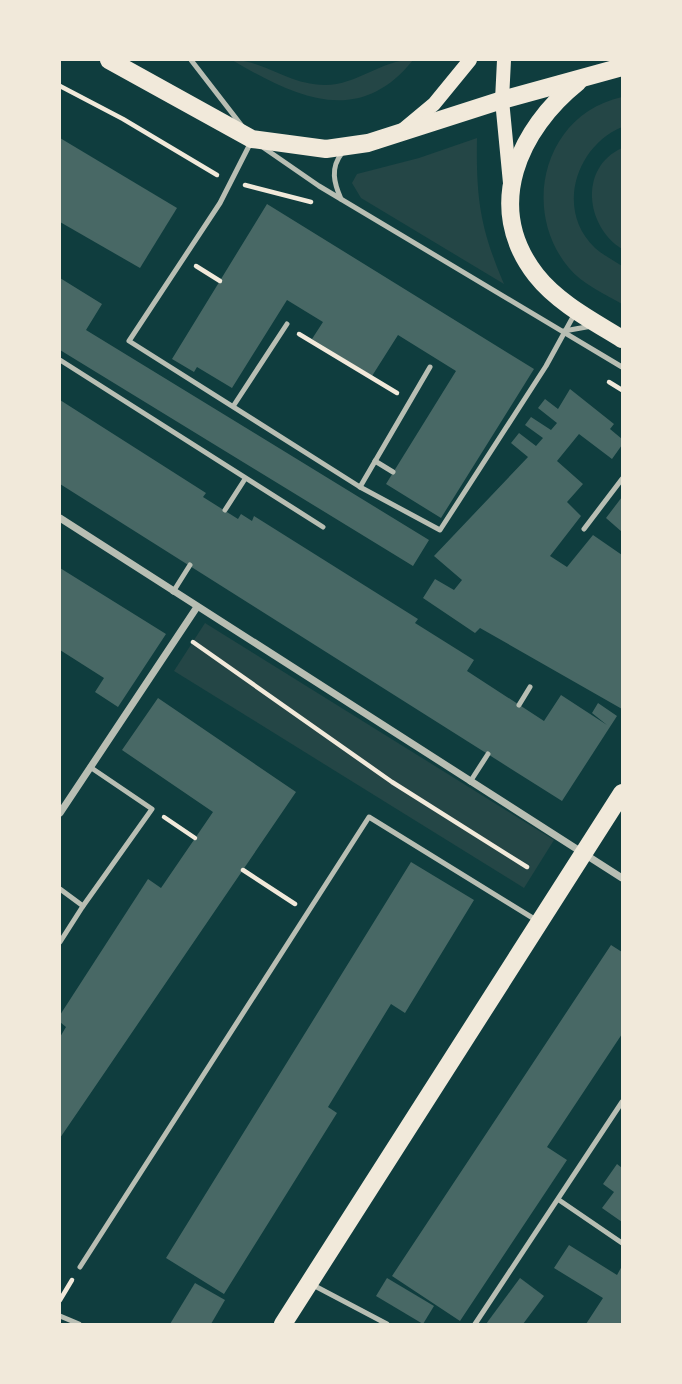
<svg xmlns="http://www.w3.org/2000/svg" width="682" height="1384" font-family="'Source Sans 3',sans-serif">
<style>
.green{fill:#244646}
.building{fill:#486865}
.lines{fill:none;stroke-linecap:round;stroke-linejoin:round}
.path{stroke:#f1e9da;stroke-width:4.5}
.service{stroke:#b8beb3;stroke-width:5}
.minor{stroke:#b8beb3;stroke-width:7}
.secondary{stroke:#f1e9da;stroke-width:14}
.primary{stroke:#f1e9da;stroke-width:18}
</style>
<rect width="100%" height="100%" fill="#0f3d3e"/>
<!-- green -->
<g class="green">
<path d="M232,60C262,59 288,85 325,85C358,85 382,59 413,60C358,129 293,96 232,60Z"/>
<path d="M622,97V127C576,146 555,210 595,248C603,255 613,260 622,266V304C605,294 582,284 569,268C520,210 544,114 622,97Z"/>
<path d="M477,138C476,198 480,228 504,284L361,198L352,183L357,174L419,158Z"/>
<path d="M622,148V249C586,227 578,168 622,148Z"/>
<polygon points="205,623 554,840 524,888 174,671"/>
</g>
<!-- building -->
<g class="building">
<polygon points="60,138 177,208 140,268 60,222"/>
<polygon points="267,204 534,369 441,518 386,484 456,371 398,335 372,376 312,339 323,322 287,300 232,388 197,367 194,372 172,359"/>
<polygon points="60,278 102,304 86,330 429,540 413,566 60,350"/>
<polygon points="570,389 614,424 610,429 622,439 622,445 612,459 579,434 557,461 583,484 567,502 581,516 550,556 567,567 593,535 622,555 622,709 480,628 475,633 423,598 435,579 454,590 462,580 434,556 528,457 511,443 519,433 536,446 543,438 525,425 531,417 551,430 557,423 538,408 545,399 558,409"/>
<polygon points="60,400 206,493 203,497 238,519 241,514 252,521 254,516 418,619 415,623 474,660 467,671 544,721 561,695 607,725 592,713 598,703 617,716 562,801 60,484"/>
<polygon points="622,497 622,532 606,518"/>
<polygon points="60,568 166,634 118,707 95,692 104,678 60,650"/>
<polygon points="158,698 296,792 60,1138 60,1037 66,1027 60,1022 60,1015 148,879 161,888 213,812 122,750"/>
<polygon points="411,862 474,900 405,1013 391,1004 328,1107 337,1113 224,1294 166,1258"/>
<polygon points="611,945 622,952 622,1034 547,1147 567,1160 460,1321 392,1276"/>
<polygon points="617,1164 622,1168 622,1222 602,1208 614,1192 603,1184"/>
<polygon points="569,1245 617,1275 622,1266 622,1324 586,1324 603,1298 554,1268"/>
<polygon points="387,1278 434,1306 423,1324 376,1296"/>
<polygon points="520,1278 544,1296 523,1324 486,1324"/>
<polygon points="195,1283 225,1300 211,1324 170,1324"/>
</g>
<g class="lines">
<!-- path -->
<g class="path">
<polyline points="60,86 123,119 217,175"/>
<polyline points="245,185 311,202"/>
<polyline points="196,266 220,281"/>
<polyline points="299,334 397,393"/>
<polyline points="609,382 622,390"/>
<polyline points="193,642 392,782 527,867"/>
<polyline points="164,817 195,838"/>
<polyline points="243,870 295,904"/>
<polyline points="60,1300 72,1280"/>
</g>
<!-- service -->
<g class="service">
<polyline points="191,60 242,126"/>
<polyline points="251,142 220,203 129,341 360,487 440,530 546,366 574,315"/>
<polyline points="264,148 319,186 622,367"/>
<path d="M341,199C334,183 330,168 342,153"/>
<polyline points="564,331 592,326"/>
<polyline points="60,360 323,527"/>
<polyline points="234,405 287,324"/>
<polyline points="375,461 393,472"/>
<polyline points="360,487 430,367"/>
<polyline points="225,510 245,479"/>
<polyline points="584,529 622,479"/>
<polyline points="173,592 190,565"/>
<polyline points="519,705 530,687"/>
<polyline points="470,782 488,754"/>
<polyline points="60,889 83,906 60,942"/>
<polyline points="83,906 152,809 90,767"/>
<polyline points="559,1200 622,1243"/>
<polyline points="80,1267 369,817 536,920"/>
<polyline points="311,1284 387,1324"/>
<polyline points="60,1316 79,1324"/>
<polyline points="475,1324 622,1102"/>
</g>
<!-- minor -->
<g class="minor">
<polyline points="60,518 622,878"/>
<polyline points="60,813 197,607"/>
</g>
<!-- secondary -->
<g class="secondary">
<polyline points="504,60 502,100 510,183"/>
<polyline points="404,129 434,104 470,60"/>
</g>
<!-- primary -->
<g class="primary">
<polyline points="109,60 252,139 326,149 368,143 502,100 622,67"/>
<path d="M578,82C519,129 483,207 536,275C558,303 593,321 622,339"/>
<polyline points="283,1324 622,793"/>
</g>
</g>
<!-- border -->
<rect width="682" height="1384" fill="none" stroke="#f1e9da" stroke-width="122"/>
</svg>
